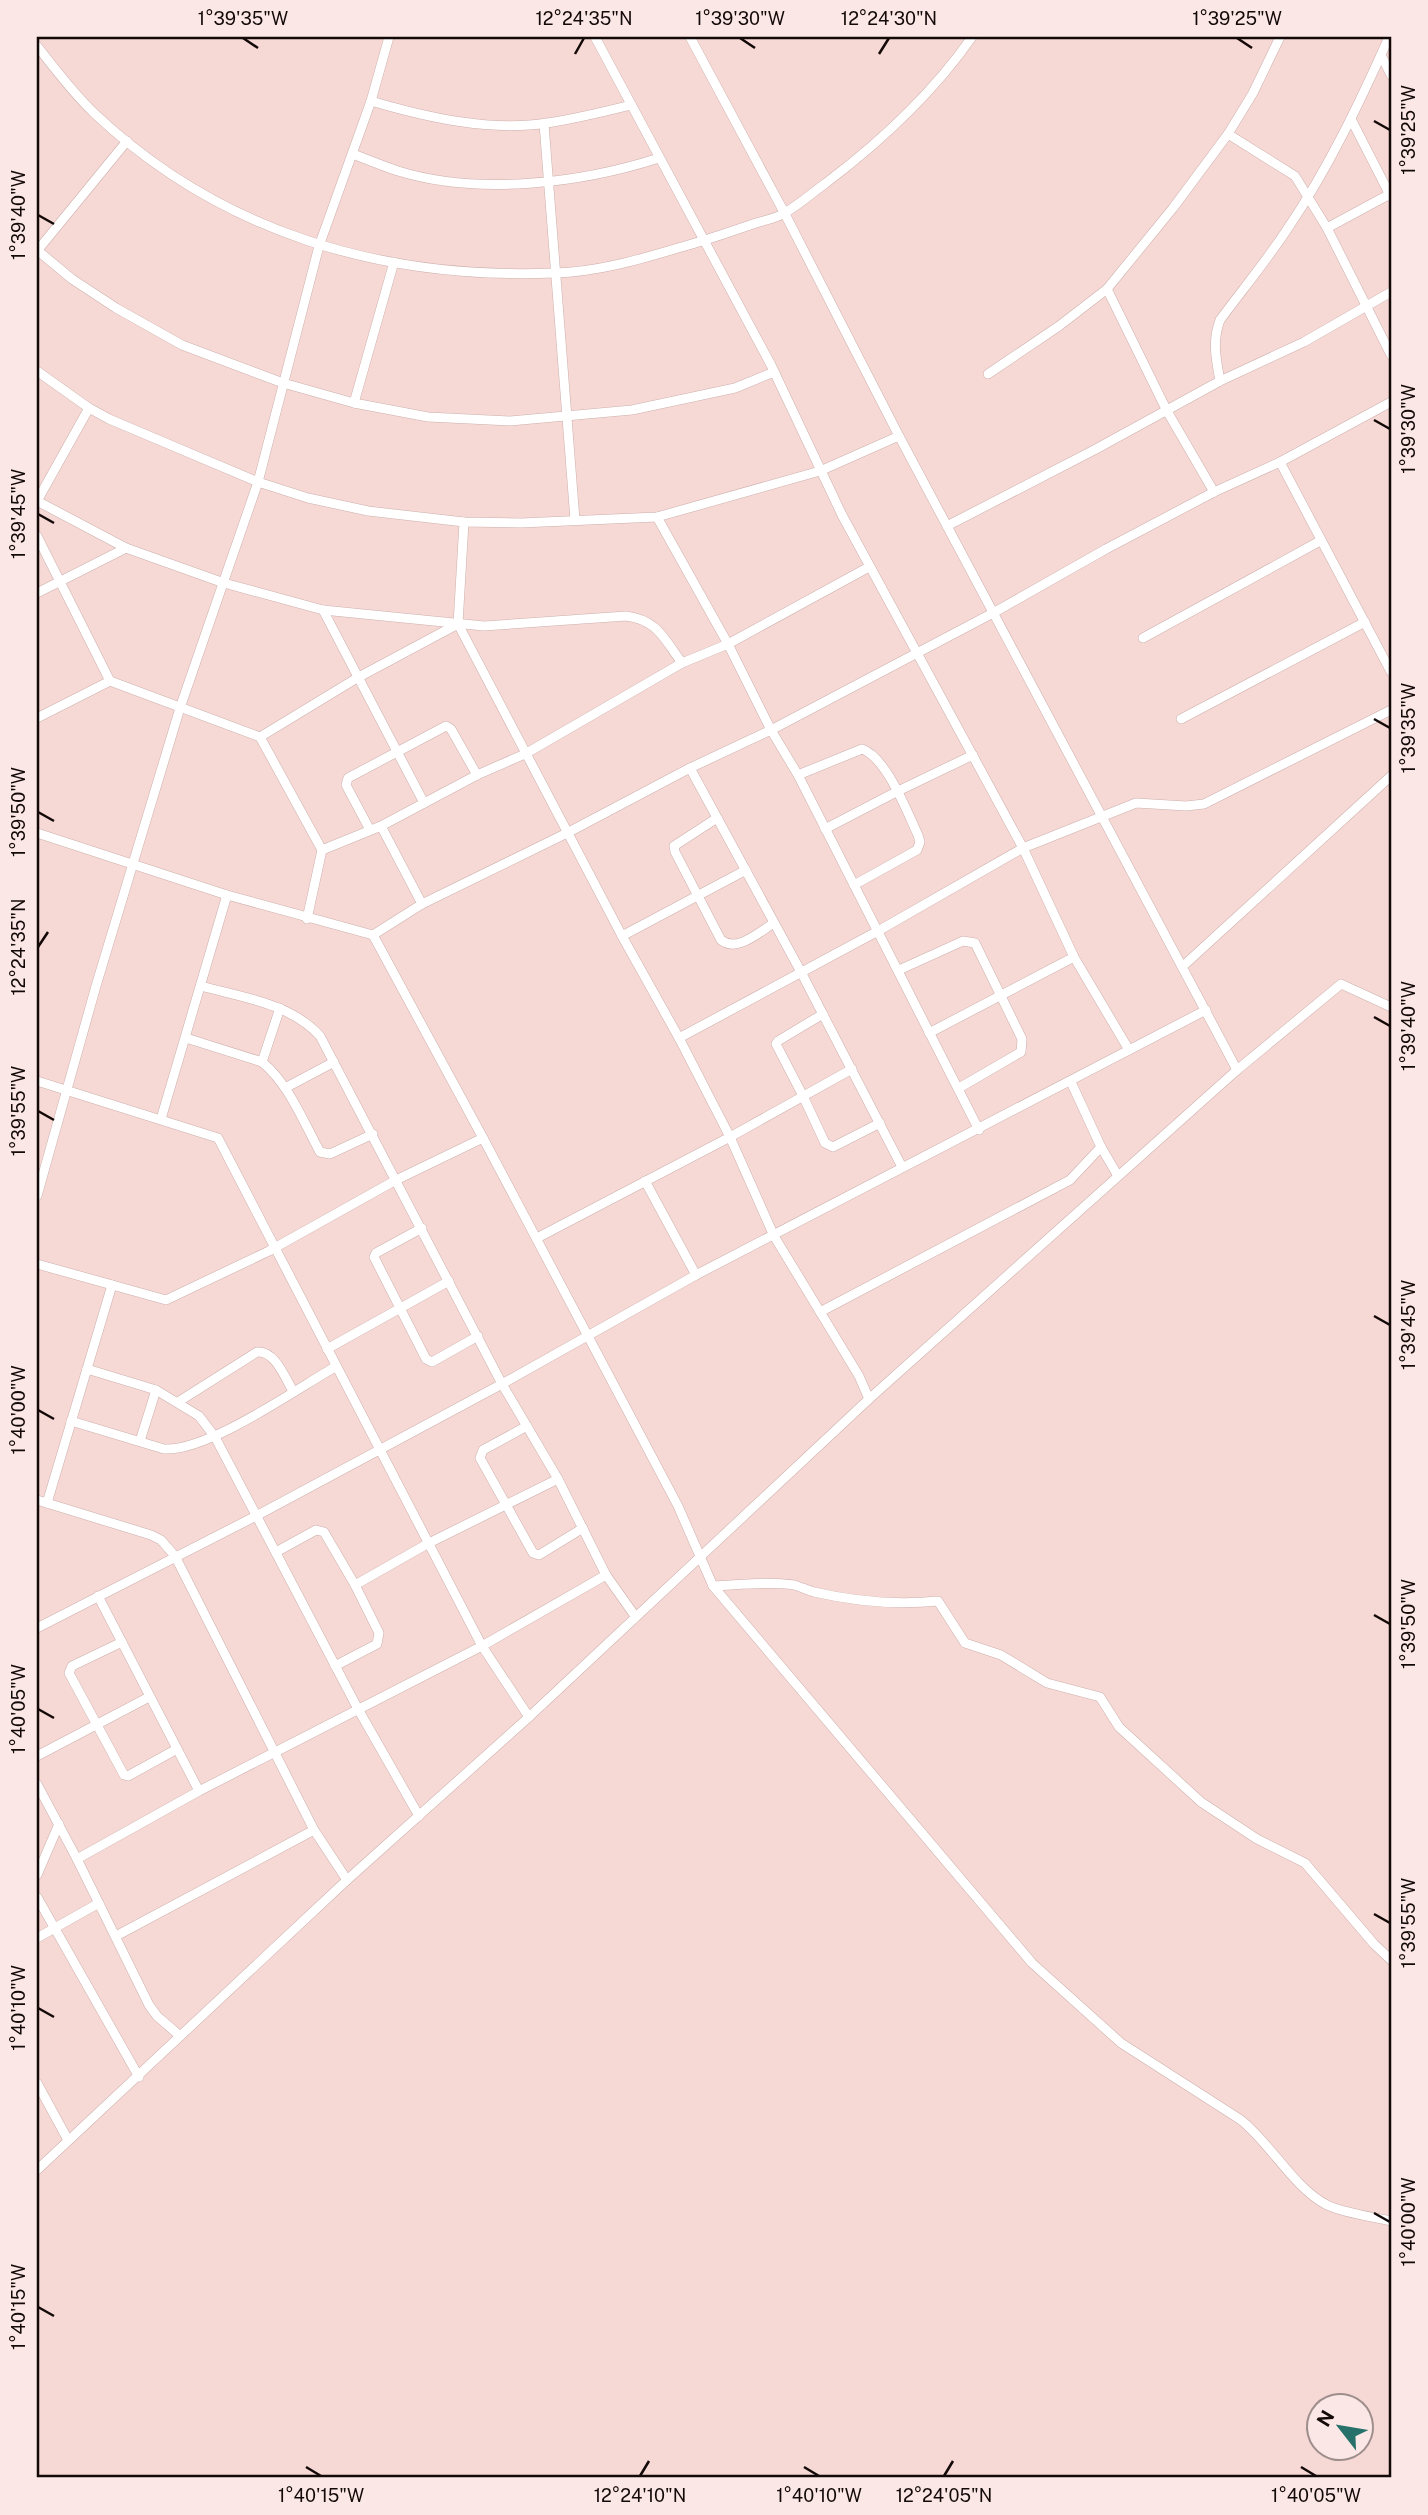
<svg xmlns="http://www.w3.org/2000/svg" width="1428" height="2515" font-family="'Public Sans',sans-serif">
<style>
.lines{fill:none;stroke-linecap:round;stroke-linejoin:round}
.street-casing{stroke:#cdb0ad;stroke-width:10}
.street{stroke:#fff;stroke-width:9}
.ticks{fill:none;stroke:#120908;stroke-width:2.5}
.neatline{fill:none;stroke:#120908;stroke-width:2.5}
.ticks-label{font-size:18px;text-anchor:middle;fill:#120908}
</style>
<rect width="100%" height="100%" fill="#f6d8d4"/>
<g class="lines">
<!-- street casing -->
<g class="street-casing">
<g id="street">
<polyline points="595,37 771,365 842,515 1023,848 1074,957 1129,1050"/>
<polyline points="690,37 785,214 899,436 1237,1070"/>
<path d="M37,46C55,69 73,93 94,113C221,233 383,280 555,273C596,272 638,260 678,248C704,241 730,232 756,223C766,220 778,218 786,212C800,204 813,192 826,183C880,142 933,93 972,37"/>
<polyline points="1381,55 1391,75"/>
<path d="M371,101C425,117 490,132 547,123C575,119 603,112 631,105"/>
<polyline points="1351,119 1391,197"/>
<polyline points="544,124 575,520"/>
<polyline points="1228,134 1295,176 1327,228 1391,355"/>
<path d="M353,154C368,160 383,166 398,171C479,196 581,183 659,158"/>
<polyline points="1327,228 1390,194"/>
<polyline points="37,250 72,279 116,308 182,345 283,383 354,403 428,417 510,421 632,410 735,388 774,372"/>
<polyline points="37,251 127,141"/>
<polyline points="1107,289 1167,411 1214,492"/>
<polyline points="37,371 89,408 109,419 258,482 308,498 368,511 464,522 521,523 657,517 820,471 899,436"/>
<polyline points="988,374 1059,326 1107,289 1173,208 1228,134 1253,93 1280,37"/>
<path d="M1220,381C1216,359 1212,341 1220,320C1243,289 1267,260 1288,228C1328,169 1360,102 1389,37"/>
<polyline points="354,403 394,262"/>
<polyline points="1280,462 1391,672"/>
<path d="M37,501L126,548L224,583L323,610L484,626L626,616C658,620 664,639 682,663"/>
<polyline points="37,501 89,408"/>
<polyline points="657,517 728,644 771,730 798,775 979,1130"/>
<polyline points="464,522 458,624 622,936 679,1038 730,1137 774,1236 859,1376 869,1399"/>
<polyline points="947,526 1096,449 1220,381 1304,342 1391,292"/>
<polyline points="37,536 110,681 260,737 322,850 307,919"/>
<polyline points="37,593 126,548"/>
<polyline points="323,610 424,803"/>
<polyline points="1143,638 1320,541"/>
<polyline points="37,718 110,681"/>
<polyline points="1181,719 1365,622"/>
<polyline points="260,737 357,678 456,625"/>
<polyline points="690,768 801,972 902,1167"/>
<path d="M798,775L862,749C887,758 907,812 918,835L920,842L917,850L854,885"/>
<path d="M717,818L674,846L675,852L721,940C737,953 759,932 774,923"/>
<polyline points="381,826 422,904"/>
<polyline points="825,829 898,791 973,755"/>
<polyline points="370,830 346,785 348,778 446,726 451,729 477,775"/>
<polyline points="37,833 227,895 373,935 422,904 567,833 690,768 771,730 993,613 1106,549 1214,492 1280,462 1391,402"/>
<polyline points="322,850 381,826 477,775 525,754 682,663 728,644 869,567"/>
<path d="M373,935L483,1138L678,1506L713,1586L1032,1963L1121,2043L1241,2120C1271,2144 1294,2188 1327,2205C1344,2213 1373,2217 1391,2221"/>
<polyline points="622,936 746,870"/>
<polyline points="1182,967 1391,776"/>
<polyline points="899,970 963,941 975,943 1022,1039 1021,1052 959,1088"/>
<path d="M201,986C241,997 290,1003 320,1036L502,1384L558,1479L606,1575L635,1616"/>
<polyline points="823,1014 778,1041 776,1044 803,1096 825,1143 833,1147 880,1123"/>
<polyline points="929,1033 1074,957"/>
<path d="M186,1038L262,1062C289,1084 304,1123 320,1152L330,1154L373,1134"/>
<polyline points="679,1038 878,931 1023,848 1136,803 1186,806 1204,804 1391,710"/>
<polyline points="262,1062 280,1008"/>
<polyline points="37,1081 218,1138 482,1646 529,1717"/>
<polyline points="285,1088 334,1062"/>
<polyline points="161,1119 227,895"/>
<polyline points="1101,1147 1118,1176"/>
<polyline points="645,1181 696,1275"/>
<polyline points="37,1196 96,986 180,708 258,482 319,246 371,101 389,37"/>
<polyline points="422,1228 376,1253 374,1257 426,1359 432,1362 478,1336"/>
<polyline points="537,1238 730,1137 852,1069"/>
<polyline points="37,1264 166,1300 269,1251 396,1180 483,1138"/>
<polyline points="820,1312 1070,1180 1101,1147 1071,1082"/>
<polyline points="327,1349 449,1281"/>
<polyline points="87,1369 156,1390 199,1416 215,1437 358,1709 419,1816"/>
<path d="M178,1402L257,1352C275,1350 285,1378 293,1391"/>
<path d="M71,1421L164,1449C207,1452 295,1390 335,1367"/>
<polyline points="527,1426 483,1450 480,1458 533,1553 539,1555 583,1528"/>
<polyline points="140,1441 156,1390"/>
<polyline points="37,1500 151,1535 161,1540 175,1556 314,1830 347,1880"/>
<polyline points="47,1503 112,1285"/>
<polyline points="276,1552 316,1530 324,1532 355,1585 379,1633 377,1644 335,1666"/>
<polyline points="355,1585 429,1543 558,1479"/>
<path d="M713,1586C739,1585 767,1581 794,1585C801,1587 807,1590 814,1592C853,1601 898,1605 938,1601L965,1643L1001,1655L1047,1683L1100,1697L1119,1727L1201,1802L1257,1839L1305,1863L1374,1944L1391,1960"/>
<polyline points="98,1596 199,1791"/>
<polyline points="37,1628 256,1516 502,1384 696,1275 1206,1010"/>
<polyline points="122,1642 72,1666 69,1673 124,1775 128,1776 177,1749"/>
<polyline points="37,1756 149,1697"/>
<polyline points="37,1784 77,1859 149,2005 157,2016 180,2036"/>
<polyline points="77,1859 199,1791 482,1646 606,1575"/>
<polyline points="37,1875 59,1824"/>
<polyline points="37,1897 139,2077"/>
<polyline points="116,1936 314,1830"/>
<polyline points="37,1938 99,1903"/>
<polyline points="37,2083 68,2140"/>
<polyline points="37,2170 347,1880 529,1717 869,1399 1237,1070 1341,984 1391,1007"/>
</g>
</g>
<!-- street -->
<use href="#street" class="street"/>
</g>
<!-- ticks -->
<path class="ticks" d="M243,38L258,48M740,38L755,48M1237,38L1252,48M575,54L584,38M879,54L889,38M1374,121L1390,130M38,215L54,224M1374,420L1390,429M38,514L54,523M1374,719L1390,728M38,812L54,821M38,947L48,932M1374,1017L1390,1026M38,1111L54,1120M1374,1316L1390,1325M38,1410L54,1419M1374,1615L1390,1624M38,1709L54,1718M1374,1914L1390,1923M38,2008L54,2017M1374,2213L1390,2222M38,2307L54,2316M306,2467L321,2476M804,2467L819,2476M1301,2467L1316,2476M640,2476L649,2461M944,2476L953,2461"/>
<!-- border -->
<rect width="1428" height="2515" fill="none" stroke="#fbe8e6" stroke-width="77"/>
<!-- north arrow -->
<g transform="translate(1340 2427) rotate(301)"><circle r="33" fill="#fbe8e6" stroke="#9e8f8d" stroke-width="2"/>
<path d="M0-5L12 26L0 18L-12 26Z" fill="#28716b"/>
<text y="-10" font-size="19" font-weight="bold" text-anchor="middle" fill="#120908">N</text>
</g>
<rect x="38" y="38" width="1352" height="2438" class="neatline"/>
<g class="ticks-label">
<text x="243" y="25">1°39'35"W</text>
<text x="584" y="25">12°24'35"N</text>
<text x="740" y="25">1°39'30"W</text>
<text x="889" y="25">12°24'30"N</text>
<text x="1237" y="25">1°39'25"W</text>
<text transform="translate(1409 130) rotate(-90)" y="6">1°39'25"W</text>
<text transform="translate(19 215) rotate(-90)" y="6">1°39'40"W</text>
<text transform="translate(1409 429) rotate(-90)" y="6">1°39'30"W</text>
<text transform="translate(19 514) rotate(-90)" y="6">1°39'45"W</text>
<text transform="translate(1409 728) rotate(-90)" y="6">1°39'35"W</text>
<text transform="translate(19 812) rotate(-90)" y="6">1°39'50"W</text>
<text transform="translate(19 947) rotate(-90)" y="6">12°24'35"N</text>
<text transform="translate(1409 1026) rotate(-90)" y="6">1°39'40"W</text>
<text transform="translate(19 1111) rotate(-90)" y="6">1°39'55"W</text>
<text transform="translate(1409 1325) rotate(-90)" y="6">1°39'45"W</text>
<text transform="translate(19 1410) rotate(-90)" y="6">1°40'00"W</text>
<text transform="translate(1409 1624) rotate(-90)" y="6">1°39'50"W</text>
<text transform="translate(19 1709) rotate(-90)" y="6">1°40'05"W</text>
<text transform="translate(1409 1923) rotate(-90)" y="6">1°39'55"W</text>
<text transform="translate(19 2008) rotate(-90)" y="6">1°40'10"W</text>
<text transform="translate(1409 2222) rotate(-90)" y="6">1°40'00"W</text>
<text transform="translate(19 2307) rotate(-90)" y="6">1°40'15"W</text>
<text x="321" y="2502">1°40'15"W</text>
<text x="640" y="2502">12°24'10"N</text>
<text x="819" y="2502">1°40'10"W</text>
<text x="944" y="2502">12°24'05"N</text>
<text x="1316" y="2502">1°40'05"W</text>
</g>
</svg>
